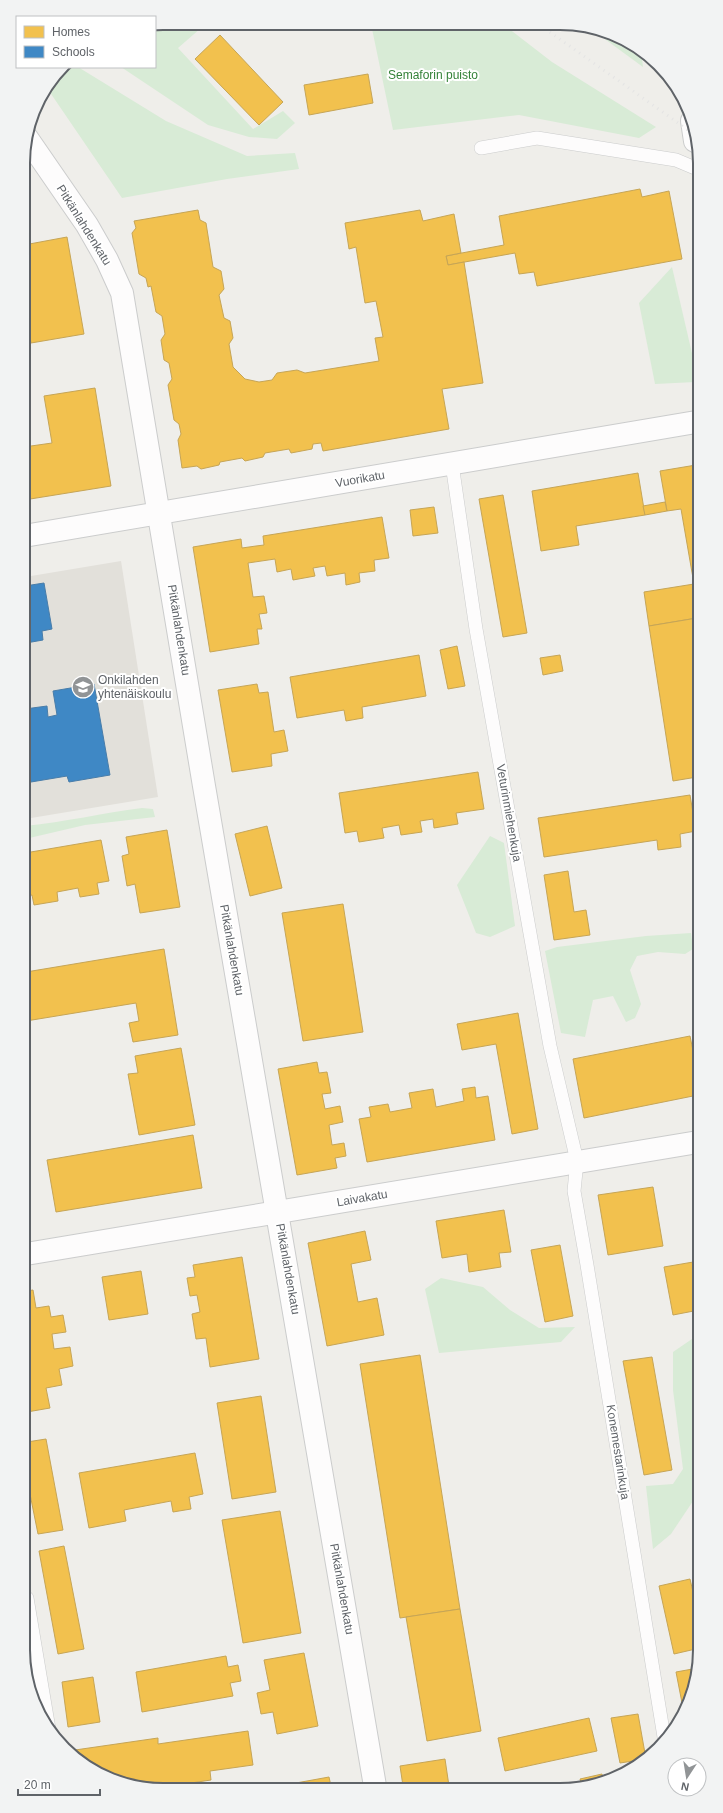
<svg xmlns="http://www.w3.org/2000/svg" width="723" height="1813" font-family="Arial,sans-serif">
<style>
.education{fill:#e2e0da}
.green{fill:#d8ebd6}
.homes{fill:#f2c14e;stroke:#c6a556}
.schools{fill:#3f88c5;stroke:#497da9}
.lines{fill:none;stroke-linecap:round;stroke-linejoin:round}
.lane-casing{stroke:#cbcccc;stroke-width:14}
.street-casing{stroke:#cbcccc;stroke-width:24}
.lane{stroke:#fdfcfc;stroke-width:13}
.street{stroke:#fdfcfc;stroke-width:22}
.rail{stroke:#e4e4e4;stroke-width:3;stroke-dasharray:1 5;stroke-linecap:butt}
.labels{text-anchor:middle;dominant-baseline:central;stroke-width:4;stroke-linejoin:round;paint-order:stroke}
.park-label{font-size:12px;fill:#348238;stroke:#fff}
.street-label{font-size:12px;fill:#5f6368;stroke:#fff}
.poi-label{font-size:12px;fill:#5f6368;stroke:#fff;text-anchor:start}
.rim{fill:none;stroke:#5f6368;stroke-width:2}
</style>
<rect width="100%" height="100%" fill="#efeeea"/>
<!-- education -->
<polygon class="education" points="121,561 158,797 25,819 25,577"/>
<!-- green -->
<g class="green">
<polygon points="163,23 194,23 201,28 178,48 253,129 283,111 295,123 277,139 249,137 208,125 121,67 155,67 155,25"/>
<polygon points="371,24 504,25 552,62 656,127 639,138 519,115 393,130"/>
<polygon points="587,26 622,38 641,51 643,67"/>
<polygon points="63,67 78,67 166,121 247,156 295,153 299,169 227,179 122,198 47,88"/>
<polygon points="672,267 694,362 695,382 655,384 639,303"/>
<path d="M142,808L153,809L155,817L85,825L25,839V826C65,822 103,813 142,808Z"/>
<polygon points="490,836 504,843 515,926 490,937 476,933 457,885"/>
<polygon points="691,933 693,949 685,954 658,952 637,956 630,970 641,1004 635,1018 626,1022 613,996 593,1000 585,1037 561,1033 545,951 557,947 646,936"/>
<polygon points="441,1278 483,1287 510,1310 539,1328 575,1327 561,1342 439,1353 425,1289"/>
<polygon points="699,1338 699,1498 695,1498 671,1534 653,1549 646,1486 673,1484 683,1469 673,1390 673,1352 692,1339"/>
</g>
<!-- homes -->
<g class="homes">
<polygon points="220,35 283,102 259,125 195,59"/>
<polygon points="368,74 373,103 309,115 304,85"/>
<polygon points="640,189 642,197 669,191 682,259 537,286 534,272 519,274 515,253 448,265 446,256 504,245 499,216"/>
<polygon points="198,210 200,220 206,223 213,267 221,271 224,289 219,295 224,318 230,321 233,338 229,344 233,367 245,379 259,382 272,380 277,373 297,370 305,373 379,361 375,338 383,337 376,301 365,303 356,247 349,249 345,223 420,210 423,221 454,214 461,253 446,256 448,265 464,262 483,383 442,389 449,429 323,451 321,443 313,444 312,449 291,453 289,449 265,453 263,457 245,461 242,458 220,462 219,465 201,469 197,466 182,468 178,440 181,434 179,424 174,420 168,385 172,379 169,363 164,360 161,340 165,334 162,316 156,312 151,286 148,287 146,278 139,274 132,233 136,228 134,221"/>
<polygon points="67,237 84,334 31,343 24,303 24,245"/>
<polygon points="95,388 111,486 24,500 24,447 52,443 44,396"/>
<polygon points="696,465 697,618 649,626 644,592 694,584 681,509 667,511 660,471"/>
<polygon points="638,473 645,515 576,526 579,545 541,551 532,491"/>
<polygon points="503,495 527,633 503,637 479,499"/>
<polygon points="665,502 667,511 645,515 643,506"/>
<polygon points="434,507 438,533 413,536 410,510"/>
<polygon points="382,517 389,558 374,560 375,571 359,573 360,582 346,585 345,573 327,576 325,566 313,568 315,576 293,580 291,569 277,572 275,559 248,563 253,597 264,596 267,613 259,614 262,629 257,629 259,644 210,652 193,547 241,539 242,548 256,546 264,545 263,536"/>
<polygon points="697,618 697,777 673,781 649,626"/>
<polygon points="457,646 465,686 448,689 440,650"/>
<polygon points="419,655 426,696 362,707 363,718 346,721 344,710 297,718 290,677"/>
<polygon points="560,655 563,671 543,675 540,658"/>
<polygon points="257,684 259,693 268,692 274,732 284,730 288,751 271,754 272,766 232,772 218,690"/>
<polygon points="478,772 484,809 456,813 458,824 434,828 433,819 420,821 422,832 401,835 399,825 382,828 384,838 359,842 357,831 345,833 339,793"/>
<polygon points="690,795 696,831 680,834 681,847 658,850 657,840 544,857 538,818"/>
<polygon points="267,826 282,888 250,896 235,834"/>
<polygon points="167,830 180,907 140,913 135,884 127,886 122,856 129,854 126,837"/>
<polygon points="101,840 109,881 97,883 99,894 80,897 78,888 57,892 58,901 34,905 32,895 25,896 25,853"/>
<polygon points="568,871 574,912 586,910 590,935 554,940 544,875"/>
<polygon points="343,904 363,1032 303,1041 282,913"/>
<polygon points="164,949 178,1035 133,1042 129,1023 139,1021 136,1003 26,1021 26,972"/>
<polygon points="518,1013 538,1129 512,1134 496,1044 462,1050 457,1024"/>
<polygon points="690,1036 698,1075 698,1095 584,1118 573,1059"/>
<polygon points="181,1048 195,1125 139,1135 128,1074 138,1073 135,1056"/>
<polygon points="317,1062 319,1073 327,1072 331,1093 322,1094 325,1109 340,1106 343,1122 329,1125 332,1145 344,1143 346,1156 335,1158 337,1168 297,1175 278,1069"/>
<polygon points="475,1087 476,1098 488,1096 495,1140 367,1162 359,1119 371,1117 369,1107 388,1104 390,1112 412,1108 409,1093 433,1089 436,1107 464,1101 462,1089"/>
<polygon points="193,1135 202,1188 56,1212 47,1160"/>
<polygon points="653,1187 663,1246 608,1255 598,1195"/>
<polygon points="504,1210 511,1252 499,1253 501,1267 469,1272 467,1254 442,1258 436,1221"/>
<polygon points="365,1231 371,1260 351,1264 358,1302 377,1298 384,1335 327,1346 308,1243"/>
<polygon points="560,1245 573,1316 545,1322 531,1250"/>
<polygon points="242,1257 259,1359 210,1367 206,1338 196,1339 192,1314 200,1312 197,1295 190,1296 187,1278 195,1277 193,1265"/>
<polygon points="699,1261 699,1310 673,1315 664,1267"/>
<polygon points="141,1271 148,1314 109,1320 102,1277"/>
<polygon points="33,1290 36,1308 49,1306 51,1317 63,1315 66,1332 52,1334 54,1349 70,1347 73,1366 59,1369 62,1385 46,1388 50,1408 27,1412 27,1291"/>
<polygon points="420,1355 460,1609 400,1618 360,1364"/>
<polygon points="652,1357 672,1470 644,1475 623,1361"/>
<polygon points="261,1396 276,1492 232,1499 217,1403"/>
<polygon points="46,1439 63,1530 38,1534 27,1479 27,1442"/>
<polygon points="195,1453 203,1494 189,1497 191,1509 173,1512 171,1501 124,1510 126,1521 89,1528 79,1473"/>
<polygon points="280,1511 301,1633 243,1643 222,1520"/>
<polygon points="64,1546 84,1649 58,1654 39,1551"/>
<polygon points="690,1579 700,1622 700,1648 674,1654 659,1586"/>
<polygon points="460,1609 481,1731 427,1741 406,1617"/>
<polygon points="304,1653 318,1726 277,1734 273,1712 261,1714 257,1693 270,1690 264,1660"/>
<polygon points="226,1656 228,1667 238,1665 241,1681 230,1683 233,1696 142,1712 136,1672"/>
<polygon points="698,1668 689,1704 684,1713 676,1672"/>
<polygon points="93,1677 100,1722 68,1727 62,1682"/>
<polygon points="638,1714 646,1759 620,1763 611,1718"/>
<polygon points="589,1718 597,1751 505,1771 498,1738"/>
<polygon points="248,1731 253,1765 210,1771 211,1780 164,1787 136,1787 76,1758 75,1750 158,1738 158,1744"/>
<polygon points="445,1759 449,1786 403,1786 400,1766"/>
<polygon points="602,1774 603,1782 596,1785 582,1785 580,1779"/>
<polygon points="329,1777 331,1786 296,1787 296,1783"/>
</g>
<!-- schools -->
<g class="schools">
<polygon points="44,583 52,629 42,631 43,640 26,643 28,656 25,657 25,586"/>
<polygon points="94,684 110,775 69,782 67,776 25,783 25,709 47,706 48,717 57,715 53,691"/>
</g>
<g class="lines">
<!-- lane casing -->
<g class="lane-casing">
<g id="lane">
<polyline points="481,148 537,138 676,160 695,168"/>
<polyline points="452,464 476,629 550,1046 577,1161 574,1191 587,1265 665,1743"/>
<polyline points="27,1598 49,1729"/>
</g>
</g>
<!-- street casing -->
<g class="street-casing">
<g id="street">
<polyline points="692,121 695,141"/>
<polyline points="27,138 87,225 107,260 122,293 204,786 375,1786"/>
<polyline points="24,536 696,422"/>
<polyline points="26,1254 698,1142"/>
</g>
</g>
<!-- lane -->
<use href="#lane" class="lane"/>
<!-- street -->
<use href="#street" class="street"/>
<!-- rail -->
<polyline class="rail" points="540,25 695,135"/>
</g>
<!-- icons -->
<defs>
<g id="school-disc" transform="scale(1.15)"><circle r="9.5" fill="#919496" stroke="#fff"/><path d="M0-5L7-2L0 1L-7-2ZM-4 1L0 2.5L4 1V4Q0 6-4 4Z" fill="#fff"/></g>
</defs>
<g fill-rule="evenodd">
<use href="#school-disc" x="83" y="687"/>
</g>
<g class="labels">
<!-- park labels -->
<g class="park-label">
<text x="433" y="75">Semaforin puisto</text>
</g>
<!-- street labels -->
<g class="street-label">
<text transform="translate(84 225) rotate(58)">Pitkänlahdenkatu</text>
<text transform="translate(360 479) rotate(-10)">Vuorikatu</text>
<text transform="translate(179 630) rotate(81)">Pitkänlahdenkatu</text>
<text transform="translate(509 813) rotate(80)">Veturinmiehenkuja</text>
<text transform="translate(232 950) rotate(80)">Pitkänlahdenkatu</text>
<text transform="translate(362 1198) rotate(-10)">Laivakatu</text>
<text transform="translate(288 1269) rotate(80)">Pitkänlahdenkatu</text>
<text transform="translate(618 1452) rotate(81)">Konemestarinkuja</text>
<text transform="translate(342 1589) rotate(80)">Pitkänlahdenkatu</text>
</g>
<!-- poi labels -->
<g class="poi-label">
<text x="98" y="680">Onkilahden<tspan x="98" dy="14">yhtenäiskoulu</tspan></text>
</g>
</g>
<!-- crop -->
<path d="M0 0H723V1813H0ZM163 30H560A133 133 0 0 1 693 163V1650A133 133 0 0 1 560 1783H163A133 133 0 0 1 30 1650V163A133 133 0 0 1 163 30Z" fill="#f2f3f3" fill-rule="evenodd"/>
<path class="rim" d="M163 30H560A133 133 0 0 1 693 163V1650A133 133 0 0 1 560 1783H163A133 133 0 0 1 30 1650V163A133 133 0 0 1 163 30Z"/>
<!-- legend -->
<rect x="16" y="16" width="140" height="52" fill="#ffffff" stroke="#bfc1c3"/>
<rect x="24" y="26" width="20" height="12" fill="#f2c14e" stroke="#bfc1c3"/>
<text x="52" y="36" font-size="12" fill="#5f6368">Homes</text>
<rect x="24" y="46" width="20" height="12" fill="#3f88c5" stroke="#bfc1c3"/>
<text x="52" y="56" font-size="12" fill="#5f6368">Schools</text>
<!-- north arrow -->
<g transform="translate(687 1777) rotate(192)"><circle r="19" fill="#ffffff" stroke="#bfc1c3"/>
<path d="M0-3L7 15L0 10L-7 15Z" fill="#919496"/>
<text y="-6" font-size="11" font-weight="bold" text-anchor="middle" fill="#5f6368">N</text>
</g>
<!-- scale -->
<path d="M18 1789v6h82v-6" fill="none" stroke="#5f6368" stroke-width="2"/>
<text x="24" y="1789" font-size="12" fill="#5f6368" stroke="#ffffff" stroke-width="3" paint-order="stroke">20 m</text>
</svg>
